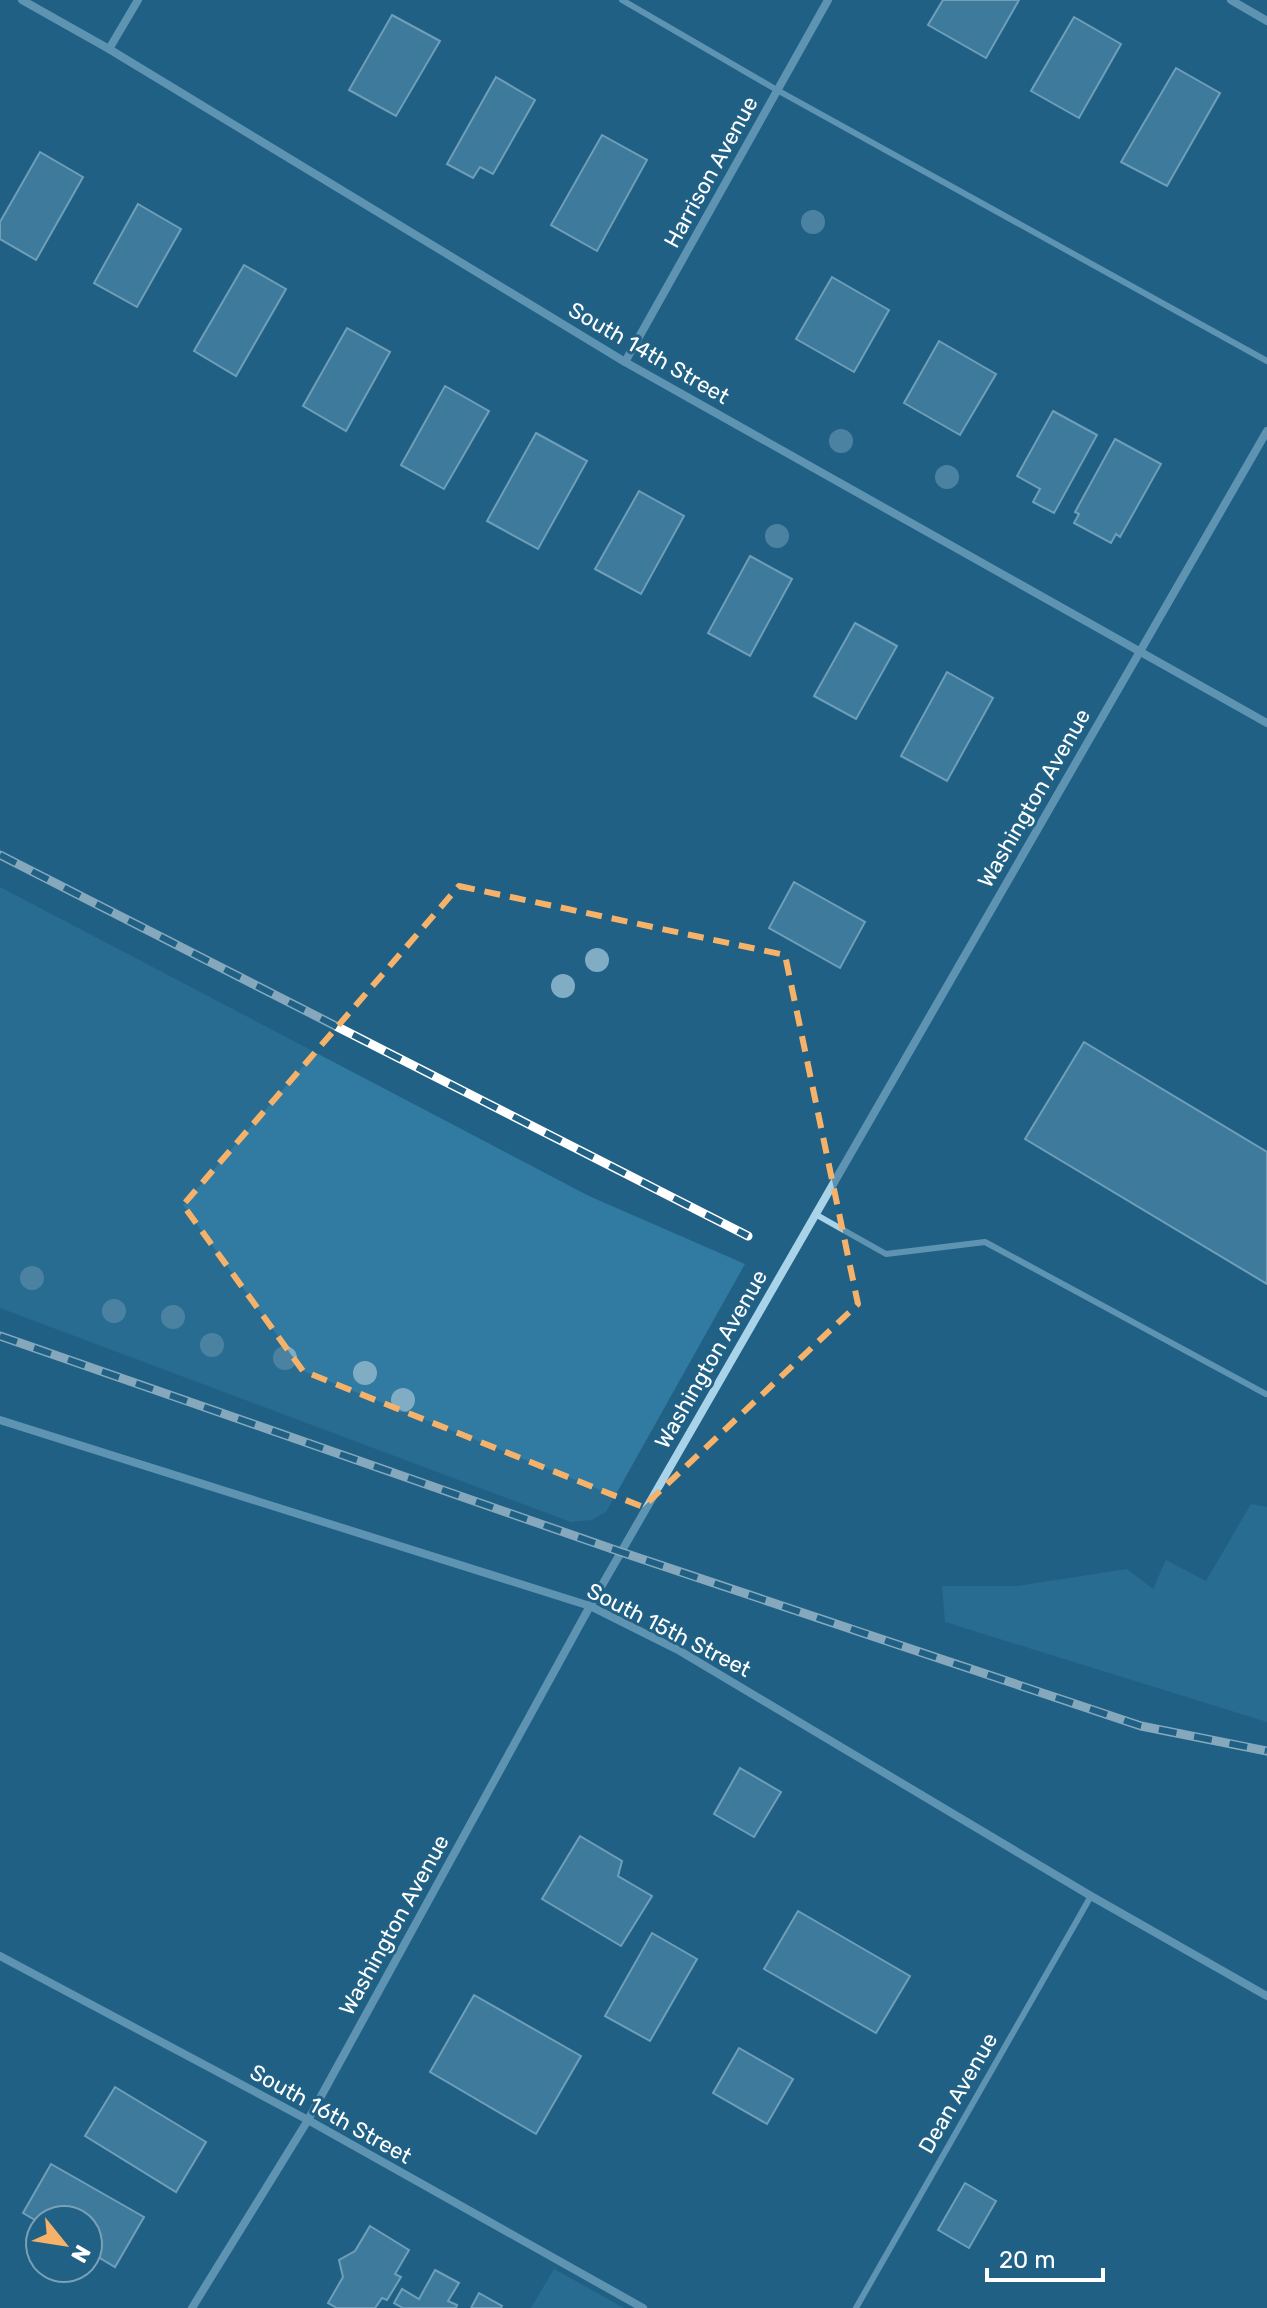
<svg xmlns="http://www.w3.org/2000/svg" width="1267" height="2308" font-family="Rubik,sans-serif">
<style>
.green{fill:#317aa1}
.building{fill:#629ab9;stroke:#cee9f7;stroke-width:2}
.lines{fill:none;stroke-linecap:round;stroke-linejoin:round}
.service{stroke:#a9d3e9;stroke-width:6}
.minor{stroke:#a9d3e9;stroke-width:8}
.rail-casing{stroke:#fff;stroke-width:9}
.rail{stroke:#206185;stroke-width:6;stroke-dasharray:18;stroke-linecap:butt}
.tree{fill:#80acc4}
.marked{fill:none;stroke:#f7b26a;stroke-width:6;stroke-dasharray:16 10;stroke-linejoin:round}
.labels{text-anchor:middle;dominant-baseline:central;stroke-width:6;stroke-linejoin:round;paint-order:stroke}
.street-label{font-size:22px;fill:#fff;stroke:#206185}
</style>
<rect width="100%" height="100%" fill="#206185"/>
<!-- green -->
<g class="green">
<polygon points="0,887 589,1196 745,1264 606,1512 591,1520 571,1522 0,1308"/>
<polygon points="1251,1504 1267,1507 1267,1722 945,1622 942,1586 1017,1586 1127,1569 1153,1589 1166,1560 1206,1581"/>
<polygon points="554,2269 624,2308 531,2308"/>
</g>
<!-- building -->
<g class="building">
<polygon points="943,0 1019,0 986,58 928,25"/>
<polygon points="392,15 440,41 396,116 349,90"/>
<polygon points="1074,17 1121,44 1079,118 1031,91"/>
<polygon points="1176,68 1220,93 1167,186 1121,162"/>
<polygon points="496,77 535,100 493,174 480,167 473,178 447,164"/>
<polygon points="602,135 647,160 597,251 551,225"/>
<polygon points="40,152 83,177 36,260 0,239 0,222"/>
<polygon points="138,204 181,229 137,307 94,283"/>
<polygon points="244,265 286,289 236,376 194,351"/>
<polygon points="832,277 889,310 854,372 796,339"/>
<polygon points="347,328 390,352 346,431 303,406"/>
<polygon points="939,341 996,374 960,435 904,403"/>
<polygon points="445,386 489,411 444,489 401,465"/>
<polygon points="1053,411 1097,435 1054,513 1033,502 1040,489 1017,476"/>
<polygon points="536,433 587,461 538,549 487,521"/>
<polygon points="1115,439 1161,464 1120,537 1116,534 1111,543 1074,523 1079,514 1075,512"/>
<polygon points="639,491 684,516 641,594 595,569"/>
<polygon points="750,556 792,579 750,656 708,633"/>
<polygon points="855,623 897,646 856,719 814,696"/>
<polygon points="947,672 993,698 947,781 901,756"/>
<polygon points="794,882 865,922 840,968 769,928"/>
<polygon points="1084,1042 1267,1152 1267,1284 1025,1139"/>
<polygon points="740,1768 781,1792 754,1837 714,1814"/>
<polygon points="580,1836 622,1861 618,1876 652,1896 621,1946 542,1899"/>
<polygon points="798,1911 910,1976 876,2033 764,1969"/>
<polygon points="652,1933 697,1959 650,2041 605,2016"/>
<polygon points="474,1995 581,2056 536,2134 430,2072"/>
<polygon points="739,2048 793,2079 767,2124 713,2093"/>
<polygon points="115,2087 206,2142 176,2192 85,2136"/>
<polygon points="51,2164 144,2217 115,2267 88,2251 88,2220 40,2220 40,2223 23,2213"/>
<polygon points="965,2183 996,2201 969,2248 938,2230"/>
<polygon points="370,2226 409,2250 395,2274 401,2277 387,2300 382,2298 375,2308 337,2308 328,2303 343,2277 339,2260 355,2251"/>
<polygon points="435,2270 459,2283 448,2301 457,2305 456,2308 403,2308 394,2303 402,2289 419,2299"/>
<polygon points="479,2293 502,2306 501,2308 471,2308"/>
</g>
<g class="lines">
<!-- service -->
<g class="service">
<polyline points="622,0 777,90 1267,361"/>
<polyline points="815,1214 886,1254 985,1242 1266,1394"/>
<polyline points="856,2308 1091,1896"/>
</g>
<!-- minor -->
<g class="minor">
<polyline points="22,0 109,49 625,362 1267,723"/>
<polyline points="1231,0 1267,21"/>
<polyline points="109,49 138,0"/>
<polyline points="625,362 828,0"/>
<polyline points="0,1420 590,1606 680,1651 1091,1896 1267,1996"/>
<polyline points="0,1956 308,2120 643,2308"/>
<polyline points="192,2308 308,2120 590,1606 1267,431"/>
</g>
<!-- rail casing -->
<g class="rail-casing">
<g id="rail">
<polyline points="0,855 748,1236"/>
<polyline points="0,1336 621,1552 1141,1726 1267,1751"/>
</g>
</g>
<!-- rail -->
<use href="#rail" class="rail"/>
</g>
<!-- trees -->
<g class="tree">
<circle cx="813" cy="222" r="12"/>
<circle cx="841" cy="441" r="12"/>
<circle cx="947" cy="477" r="12"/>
<circle cx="777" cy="536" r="12"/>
<circle cx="597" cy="960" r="12"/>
<circle cx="563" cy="986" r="12"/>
<circle cx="32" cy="1278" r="12"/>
<circle cx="114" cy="1311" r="12"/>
<circle cx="173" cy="1317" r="12"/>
<circle cx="212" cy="1345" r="12"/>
<circle cx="285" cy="1358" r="12"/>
<circle cx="365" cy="1373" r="12"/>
<circle cx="403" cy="1400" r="12"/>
</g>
<!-- marked area -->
<path d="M0 0H1267V2308H0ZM459,886L785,955L858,1304L643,1507L303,1371L183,1205Z" fill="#206185" fill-opacity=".55" fill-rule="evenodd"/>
<path class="marked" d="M459,886L785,955L858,1304L643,1507L303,1371L183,1205Z"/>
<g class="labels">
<!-- street labels -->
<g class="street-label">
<text transform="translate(711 172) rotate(-61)">Harrison Avenue</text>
<text transform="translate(649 353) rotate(30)">South 14th Street</text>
<text transform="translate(1034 798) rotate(-60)">Washington Avenue</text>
<text transform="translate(711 1359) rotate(-60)">Washington Avenue</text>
<text transform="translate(669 1630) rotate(27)">South 15th Street</text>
<text transform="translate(394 1925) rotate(-61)">Washington Avenue</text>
<text transform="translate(958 2093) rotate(-60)">Dean Avenue</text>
<text transform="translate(331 2114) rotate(29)">South 16th Street</text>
</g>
</g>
<!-- north arrow -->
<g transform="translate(64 2244) rotate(120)"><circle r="38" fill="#206185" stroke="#79a0b6" stroke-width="2"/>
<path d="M0-6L14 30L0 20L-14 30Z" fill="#f7b26a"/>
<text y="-12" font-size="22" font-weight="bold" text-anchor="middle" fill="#ffffff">N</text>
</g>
<!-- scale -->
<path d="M987 2268v12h116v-12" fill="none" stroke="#ffffff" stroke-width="4"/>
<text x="999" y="2268" font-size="24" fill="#ffffff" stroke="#206185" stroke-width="6" paint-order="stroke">20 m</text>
</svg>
